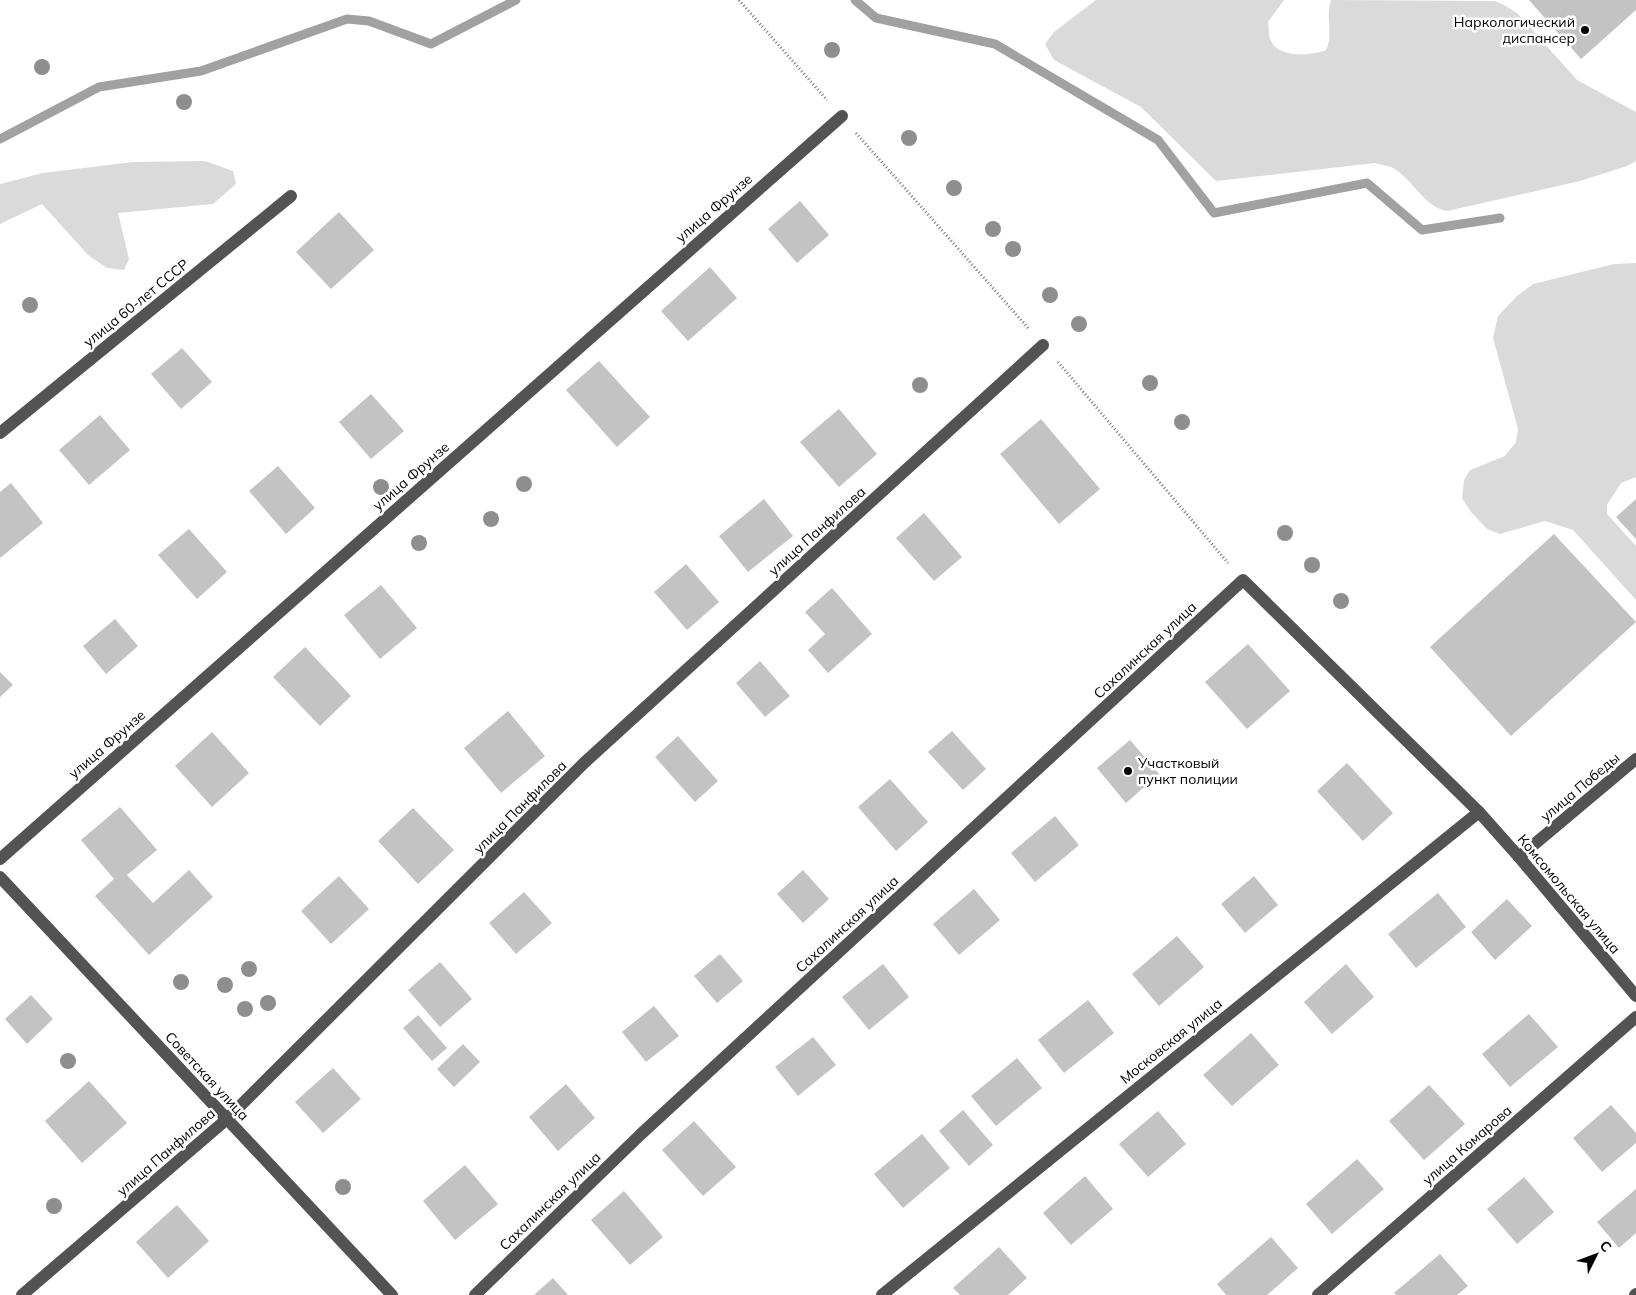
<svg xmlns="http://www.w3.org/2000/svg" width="1636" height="1295" font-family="Mulish,sans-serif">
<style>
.green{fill:#dadada}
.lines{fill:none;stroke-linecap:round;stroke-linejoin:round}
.stream{stroke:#a1a1a1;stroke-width:9}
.building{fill:#c3c3c3}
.path{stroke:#757575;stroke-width:3;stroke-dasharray:1 2.5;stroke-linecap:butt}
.minor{stroke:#535353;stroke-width:12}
.tree{fill:#8e8e8e}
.poi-dot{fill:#000;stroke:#fff;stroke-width:2}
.labels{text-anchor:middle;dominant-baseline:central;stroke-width:5;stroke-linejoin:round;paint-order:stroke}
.poi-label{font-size:14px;fill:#000;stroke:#fff;text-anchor:end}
.street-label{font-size:14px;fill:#000;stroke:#fff}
</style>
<rect width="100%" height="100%" fill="#fff"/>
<!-- green -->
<g class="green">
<path d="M1096,0H1284L1268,22C1269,27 1268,36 1271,41C1278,58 1312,56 1326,50C1334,34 1325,17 1331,0L1495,1L1504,5L1517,13L1577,80L1636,112V161L1627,166L1580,181L1447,211C1422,206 1413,178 1391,167C1386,165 1380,165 1375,163L1216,181L1141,107L1054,60L1045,44L1054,32Z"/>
<polygon points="205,161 233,171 236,184 213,204 118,213 129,259 124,270 107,268 88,255 42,204 0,224 0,184 43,173 133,162"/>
<polygon points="1636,263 1636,477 1621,483 1607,505 1607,514 1636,546 1636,600 1573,530 1545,521 1500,534 1487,529 1471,512 1462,498 1464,480 1470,470 1505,456 1516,442 1518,429 1493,338 1498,316 1517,296 1533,284 1614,264"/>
</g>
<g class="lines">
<!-- stream -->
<g class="stream">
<polyline points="855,0 876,18 995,44 1158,140 1214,213 1367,183 1422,230 1500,218"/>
<polyline points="0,139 99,87 201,71 347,19 369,21 431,44 516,0"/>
</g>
</g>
<!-- building -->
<g class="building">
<polygon points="1529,0 1636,0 1636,10 1581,59"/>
<polygon points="800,201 829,235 797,263 768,229"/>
<polygon points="339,212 374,250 331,289 296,252"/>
<polygon points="710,267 737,298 688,341 661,311"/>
<polygon points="182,348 212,382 181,409 151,374"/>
<polygon points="599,361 650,417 617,447 566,390"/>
<polygon points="371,394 404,431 371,459 339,422"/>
<polygon points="839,409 877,454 839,487 800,442"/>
<polygon points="100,415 130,450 89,485 59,450"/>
<polygon points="1041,419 1100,489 1059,524 1000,454"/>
<polygon points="278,466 315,508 286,534 249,491"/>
<polygon points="11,483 43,523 0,558 0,492"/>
<polygon points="764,499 793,536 748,572 719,536"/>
<polygon points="1636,499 1636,539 1616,517"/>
<polygon points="924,513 962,557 934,581 896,538"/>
<polygon points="189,529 227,572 197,599 158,555"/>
<polygon points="1554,534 1636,622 1511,736 1430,647"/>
<polygon points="686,564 719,602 687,630 654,592"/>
<polygon points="381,585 417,628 380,659 344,615"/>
<polygon points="832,588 872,634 828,673 808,650 825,634 805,612"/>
<polygon points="115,619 138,646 106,674 83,646"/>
<polygon points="1248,644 1290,691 1247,729 1205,682"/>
<polygon points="305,647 351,696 320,726 273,677"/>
<polygon points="760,661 790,696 765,717 736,683"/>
<polygon points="0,672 13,685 0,697"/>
<polygon points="508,711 545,756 501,793 464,748"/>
<polygon points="952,731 986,769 963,790 928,752"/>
<polygon points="212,732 249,773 212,807 175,766"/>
<polygon points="678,736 718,781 695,802 655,757"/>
<polygon points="1130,740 1159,774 1126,803 1097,768"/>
<polygon points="1347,763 1393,813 1363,841 1317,791"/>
<polygon points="890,779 928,822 896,851 858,807"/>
<polygon points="120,807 157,850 127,875 153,903 189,870 213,897 149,955 95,896 114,879 81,840"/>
<polygon points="413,808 454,850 418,884 378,841"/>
<polygon points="1055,816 1079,845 1035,882 1011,853"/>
<polygon points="803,870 829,899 803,923 777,894"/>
<polygon points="339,876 369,909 331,944 301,911"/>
<polygon points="1254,876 1278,905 1245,933 1221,904"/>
<polygon points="974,889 1000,920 959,955 933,924"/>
<polygon points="524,892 552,923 516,954 489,923"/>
<polygon points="1438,893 1466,927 1416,968 1388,934"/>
<polygon points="1507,899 1532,926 1495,960 1471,932"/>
<polygon points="1177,936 1204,967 1159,1006 1132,974"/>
<polygon points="720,954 743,981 717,1003 694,976"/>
<polygon points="440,962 472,999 440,1027 408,990"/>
<polygon points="883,964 909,997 869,1030 842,997"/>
<polygon points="1346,964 1374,997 1332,1034 1304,1002"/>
<polygon points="31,995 53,1019 27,1044 5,1019"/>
<polygon points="1088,1000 1114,1033 1064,1073 1038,1040"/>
<polygon points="654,1006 679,1036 646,1062 622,1032"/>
<polygon points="1529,1014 1558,1047 1510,1087 1482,1054"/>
<polygon points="418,1015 447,1048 432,1061 403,1028"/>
<polygon points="1251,1033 1279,1065 1232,1106 1203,1075"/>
<polygon points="813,1037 836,1065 798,1096 775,1067"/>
<polygon points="463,1044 480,1062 454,1087 437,1069"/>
<polygon points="1017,1058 1042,1088 996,1126 971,1096"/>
<polygon points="333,1068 361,1099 323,1133 295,1102"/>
<polygon points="89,1081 127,1123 82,1163 45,1121"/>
<polygon points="566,1084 595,1118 558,1151 529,1117"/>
<polygon points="1429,1085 1465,1124 1424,1160 1389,1121"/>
<polygon points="1611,1105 1636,1133 1636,1143 1602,1172 1573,1138"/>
<polygon points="963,1110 993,1145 969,1166 939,1131"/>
<polygon points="1158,1111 1186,1144 1148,1177 1119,1144"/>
<polygon points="694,1121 736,1167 703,1196 662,1150"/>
<polygon points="922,1134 950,1168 903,1208 874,1174"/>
<polygon points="1357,1159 1384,1189 1332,1234 1306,1204"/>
<polygon points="465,1165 498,1204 455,1240 423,1201"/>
<polygon points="1085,1176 1113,1209 1071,1245 1043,1213"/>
<polygon points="1524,1177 1554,1212 1517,1244 1487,1209"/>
<polygon points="1636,1189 1636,1233 1619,1248 1597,1222"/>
<polygon points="624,1191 663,1237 630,1265 591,1220"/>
<polygon points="177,1205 209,1241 168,1278 136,1242"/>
<polygon points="1271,1237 1298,1268 1267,1295 1226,1295 1217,1284"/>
<polygon points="999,1247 1027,1278 1008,1295 960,1295 953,1288"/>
<polygon points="1440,1254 1468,1286 1457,1295 1396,1295 1394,1293"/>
<polygon points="553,1278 568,1295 534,1295"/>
</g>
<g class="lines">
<!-- path -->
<g class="path">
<polyline points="739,0 827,100"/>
<polyline points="856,133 1029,329"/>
<polyline points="1058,362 1228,563"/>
</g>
<!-- minor -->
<g class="minor">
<polyline points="0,433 291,196"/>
<polyline points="1519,857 1636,759"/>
<polyline points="0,859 842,116"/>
<polyline points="0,877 392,1295"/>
<polyline points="22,1295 227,1119 584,763 1043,345"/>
<polyline points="475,1295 640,1135 1243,580 1479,812 1519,857 1636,996"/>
<polyline points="882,1295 1479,812"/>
<polyline points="1318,1295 1636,1017"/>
<polyline points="1635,1295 1636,1294"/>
</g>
</g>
<!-- trees -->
<g class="tree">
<circle cx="832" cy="50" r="8"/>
<circle cx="42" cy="67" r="8"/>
<circle cx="184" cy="102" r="8"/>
<circle cx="909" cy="138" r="8"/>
<circle cx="954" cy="188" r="8"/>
<circle cx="993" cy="229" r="8"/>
<circle cx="1013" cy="249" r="8"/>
<circle cx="1050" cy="295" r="8"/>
<circle cx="30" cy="305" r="8"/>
<circle cx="1079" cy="324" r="8"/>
<circle cx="1150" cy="383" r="8"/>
<circle cx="920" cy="385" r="8"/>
<circle cx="1182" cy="422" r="8"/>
<circle cx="524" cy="484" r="8"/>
<circle cx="381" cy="487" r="8"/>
<circle cx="491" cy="519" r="8"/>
<circle cx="1285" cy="533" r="8"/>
<circle cx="419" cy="543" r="8"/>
<circle cx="1312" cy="565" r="8"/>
<circle cx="1341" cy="601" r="8"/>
<circle cx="249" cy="969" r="8"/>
<circle cx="181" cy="982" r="8"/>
<circle cx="225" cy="985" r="8"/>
<circle cx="268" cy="1003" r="8"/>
<circle cx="245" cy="1009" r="8"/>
<circle cx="68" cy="1061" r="8"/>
<circle cx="343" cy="1187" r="8"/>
<circle cx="54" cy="1206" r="8"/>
</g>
<!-- markers -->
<g class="poi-dot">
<circle cx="1585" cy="30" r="5"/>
<circle cx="1128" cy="771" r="5"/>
</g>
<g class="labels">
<!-- poi labels -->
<g class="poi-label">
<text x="1575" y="22">Наркологический<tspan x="1575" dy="16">диспансер</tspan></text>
<text x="1138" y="763" text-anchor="start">Участковый<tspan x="1138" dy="16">пункт полиции</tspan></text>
</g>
<!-- street labels -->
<g class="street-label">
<text transform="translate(714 208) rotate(-41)">улица Фрунзе</text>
<text transform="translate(136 303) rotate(-39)">улица 60-лет СССР</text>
<text transform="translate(411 476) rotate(-41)">улица Фрунзе</text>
<text transform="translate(817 531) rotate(-42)">улица Панфилова</text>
<text transform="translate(1145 650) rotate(-43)">Сахалинская улица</text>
<text transform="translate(107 744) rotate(-41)">улица Фрунзе</text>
<text transform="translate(1580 787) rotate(-40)">улица Победы</text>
<text transform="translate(520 807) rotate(-45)">улица Панфилова</text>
<text transform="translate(1569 894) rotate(50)">Комсомольская улица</text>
<text transform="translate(847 924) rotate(-43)">Сахалинская улица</text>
<text transform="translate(1171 1041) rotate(-39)">Московская улица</text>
<text transform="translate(207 1076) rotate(47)">Советская улица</text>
<text transform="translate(1467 1145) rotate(-41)">улица Комарова</text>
<text transform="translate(166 1152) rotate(-41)">улица Панфилова</text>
<text transform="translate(550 1201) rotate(-44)">Сахалинская улица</text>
</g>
</g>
<!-- north arrow -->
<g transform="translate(1596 1255) rotate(48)" stroke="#ffffff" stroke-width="4" paint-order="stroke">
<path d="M0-4L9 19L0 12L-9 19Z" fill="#000000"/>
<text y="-8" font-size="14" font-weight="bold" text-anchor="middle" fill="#000000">С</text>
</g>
</svg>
